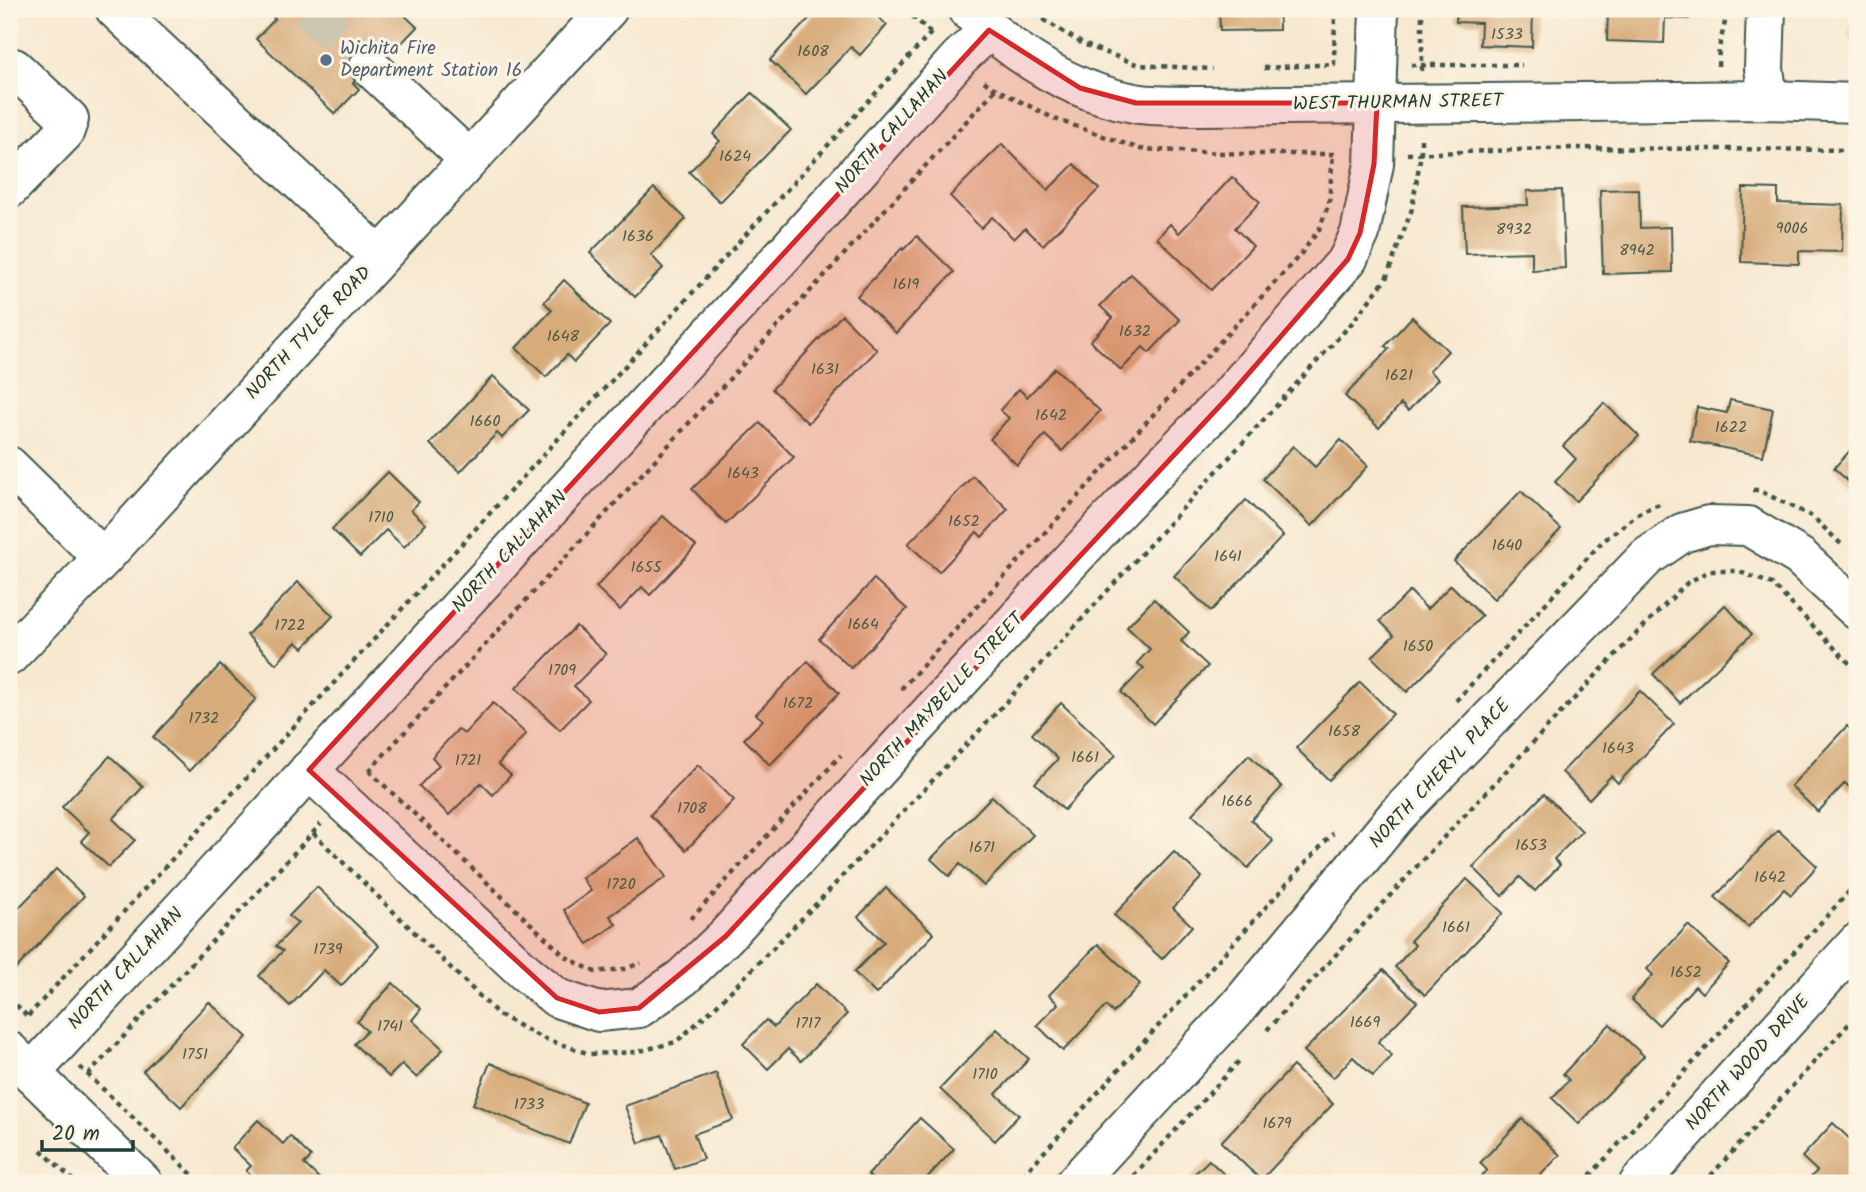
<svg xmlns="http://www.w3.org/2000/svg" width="1866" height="1192" font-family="Kalam,sans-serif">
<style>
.building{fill:#d7ac7a}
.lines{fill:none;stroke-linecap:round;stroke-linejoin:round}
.minor-tunnel{stroke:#ccc6b1;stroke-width:38;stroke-dasharray:38 19;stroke-linecap:butt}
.minor-casing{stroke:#3f574b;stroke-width:42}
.major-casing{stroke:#3f574b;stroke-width:42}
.path{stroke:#3f574b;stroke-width:4.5;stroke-dasharray:5 5;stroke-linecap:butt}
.minor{stroke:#fff;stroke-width:38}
.major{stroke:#fff;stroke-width:38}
.marked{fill:#d62828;fill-opacity:0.2;stroke:#d62828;stroke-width:5;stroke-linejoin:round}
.service-dot{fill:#5c6f8a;stroke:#fcf5e5;stroke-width:2.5}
.labels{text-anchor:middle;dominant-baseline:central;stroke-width:6;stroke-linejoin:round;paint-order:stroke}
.number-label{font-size:16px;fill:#4d5946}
.service-label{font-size:19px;fill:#4e5e75;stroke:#fcf5e5;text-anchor:start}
.street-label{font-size:19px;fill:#1f3d34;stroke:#fcf5e5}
</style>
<rect width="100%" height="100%" fill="#fcf5e5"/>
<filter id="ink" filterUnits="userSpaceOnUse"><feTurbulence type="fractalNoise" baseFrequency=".0143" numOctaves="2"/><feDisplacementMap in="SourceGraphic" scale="14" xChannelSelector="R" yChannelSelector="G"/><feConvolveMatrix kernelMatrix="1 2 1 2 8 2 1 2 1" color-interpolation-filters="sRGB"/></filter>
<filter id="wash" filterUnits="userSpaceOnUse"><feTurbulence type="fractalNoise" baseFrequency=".00686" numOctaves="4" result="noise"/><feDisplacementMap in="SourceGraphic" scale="28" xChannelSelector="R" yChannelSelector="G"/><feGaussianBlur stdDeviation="1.57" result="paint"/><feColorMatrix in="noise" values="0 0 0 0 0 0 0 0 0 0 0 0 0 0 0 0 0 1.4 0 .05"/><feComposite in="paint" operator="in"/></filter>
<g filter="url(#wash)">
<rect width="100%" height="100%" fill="#f7e8d0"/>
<g id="blocks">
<!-- building -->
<g class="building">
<polygon points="273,9 398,9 417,27 392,53 386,48 353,83 359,89 335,114 256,39 275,19 269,13"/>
<polygon points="818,9 869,9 887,25 860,55 851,47 806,94 770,60"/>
<polygon points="1219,9 1279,9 1279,30 1220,31"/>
<polygon points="1457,9 1533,9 1532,47 1480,45 1481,23 1456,22"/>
<polygon points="1608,9 1689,9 1689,19 1665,18 1664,43 1607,41"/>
<polygon points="1855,9 1857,9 1857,38 1849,36"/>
<polygon points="752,93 791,130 720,202 689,172 720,141 713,134"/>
<polygon points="1002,144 1048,190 1074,164 1099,189 1043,245 1025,228 1014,239 992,217 981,228 950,196"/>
<polygon points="1232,177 1260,202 1235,228 1253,246 1211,290 1157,238 1170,224 1179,233"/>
<polygon points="654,188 686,219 651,255 663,268 635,297 590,253"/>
<polygon points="1743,188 1778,189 1778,203 1843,205 1842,252 1799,251 1799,264 1741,262"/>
<polygon points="1639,189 1640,228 1671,227 1672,272 1603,274 1600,190"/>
<polygon points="1562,190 1565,268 1532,270 1532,252 1465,254 1463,207 1528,205 1527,191"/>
<polygon points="917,236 954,272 896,333 857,296 902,248 903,250"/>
<polygon points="1131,274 1180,320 1149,353 1143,347 1121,370 1090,341 1113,318 1100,306"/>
<polygon points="564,280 610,324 574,362 567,355 546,377 516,348 552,310 544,302"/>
<polygon points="842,315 877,350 808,423 772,389"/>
<polygon points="1412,317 1448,351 1429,371 1438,379 1408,411 1401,404 1379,428 1345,396 1389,349 1385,346"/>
<polygon points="1055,368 1100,411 1062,451 1045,435 1017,465 990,439 1009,418 1000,410 1019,389 1027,397"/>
<polygon points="493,376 529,410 502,438 497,433 460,472 430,444"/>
<polygon points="1730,400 1773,409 1763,456 1690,441 1697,407 1727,413"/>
<polygon points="1604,403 1639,436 1576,501 1555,482 1576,459 1563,446"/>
<polygon points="760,423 794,457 726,524 692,489"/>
<polygon points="1341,440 1368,466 1312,526 1263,479 1293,446 1315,467"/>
<polygon points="1857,443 1857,490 1834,468"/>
<polygon points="388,472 419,502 411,510 426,524 404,547 386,530 360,557 332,529"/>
<polygon points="973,476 1008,509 982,537 977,532 939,572 908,544"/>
<polygon points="1521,491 1561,529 1494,599 1454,561"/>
<polygon points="1246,500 1283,536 1211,611 1174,576"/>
<polygon points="663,516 696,546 650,595 642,587 620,610 596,587"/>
<polygon points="874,579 907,609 851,668 819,639"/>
<polygon points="298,582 333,616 303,648 296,642 276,664 247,635"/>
<polygon points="1451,585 1482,616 1407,692 1372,657 1394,635 1380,621 1410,591 1427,609"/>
<polygon points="1154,599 1189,632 1181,641 1208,666 1153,724 1121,692 1144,668 1137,663 1150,649 1127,627"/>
<polygon points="1725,605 1752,634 1680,703 1653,674"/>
<polygon points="576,626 606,654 574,686 589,700 560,730 516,688"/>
<polygon points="808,661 839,693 770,765 744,739 763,720 756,714"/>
<polygon points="220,665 256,699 189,771 153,737"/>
<polygon points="1360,682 1393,714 1329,780 1296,748"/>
<polygon points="1640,691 1674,724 1618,783 1611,776 1589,799 1562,772"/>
<polygon points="493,703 526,734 498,764 511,775 493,795 481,783 449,815 419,786 439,765 432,757 458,729 464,734"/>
<polygon points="1061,703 1116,755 1064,810 1035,783 1058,759 1032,734"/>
<polygon points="1847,726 1857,736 1857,795 1845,783 1818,812 1791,786"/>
<polygon points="1249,755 1282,787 1251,820 1273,841 1248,868 1192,814"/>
<polygon points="110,756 143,787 113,819 135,840 109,867 81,841 89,832 62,807"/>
<polygon points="698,765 734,800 686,850 650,815"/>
<polygon points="1544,794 1582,831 1554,859 1560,865 1535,891 1520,877 1502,896 1473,867"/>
<polygon points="992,796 1033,835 984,886 960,864 949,876 931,859"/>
<polygon points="1778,830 1817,866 1791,895 1784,889 1748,927 1715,897"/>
<polygon points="638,838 666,877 610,916 616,924 588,944 564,910 591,891 582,878"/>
<polygon points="1174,852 1202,877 1173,908 1192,926 1162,959 1114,915"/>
<polygon points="56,869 84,896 11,974 9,972 9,918"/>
<polygon points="1467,879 1503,913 1425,995 1395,967 1415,945 1410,941"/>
<polygon points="317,887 379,946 341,986 324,970 290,1006 259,976 283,951 276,946 298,923 289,916"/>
<polygon points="886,888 934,934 876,994 854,972 884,942 858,917"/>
<polygon points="1688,925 1729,963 1702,993 1695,986 1659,1025 1631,999 1653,975 1647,969"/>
<polygon points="1098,944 1140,984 1113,1013 1106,1006 1063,1051 1037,1025 1058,1004 1049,995"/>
<polygon points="1383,970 1417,1002 1378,1042 1392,1056 1373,1076 1353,1057 1333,1078 1304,1051"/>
<polygon points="393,983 421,1009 412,1020 443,1049 417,1078 402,1064 389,1077 354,1044 367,1031 357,1022"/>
<polygon points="816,984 847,1014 801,1061 788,1049 768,1069 743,1044 766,1020 774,1027"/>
<polygon points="209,1002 247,1037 181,1107 143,1071"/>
<polygon points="1610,1024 1644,1056 1579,1124 1552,1098 1569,1080 1563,1074"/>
<polygon points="997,1029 1029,1059 996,1094 1019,1115 995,1141 940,1089"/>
<polygon points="490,1063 585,1103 569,1144 473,1104"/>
<polygon points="1293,1066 1333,1104 1261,1180 1221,1142"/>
<polygon points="716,1073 733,1120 694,1134 703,1159 675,1169 662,1135 639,1143 625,1106"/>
<polygon points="920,1118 954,1149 922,1183 876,1183 868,1175"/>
<polygon points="1522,1119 1560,1155 1533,1183 1475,1183 1487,1170 1480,1163"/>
<polygon points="258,1120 283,1144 290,1136 311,1157 304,1164 324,1183 259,1183 246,1171 251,1166 232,1148"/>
<polygon points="1833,1123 1857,1146 1857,1183 1805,1183 1817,1171 1802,1157"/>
<polygon points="1209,1160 1233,1183 1185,1183"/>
<polygon points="9,1174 19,1183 9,1183"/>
</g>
</g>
</g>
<g filter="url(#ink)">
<use href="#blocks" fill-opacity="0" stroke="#3f574b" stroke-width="2"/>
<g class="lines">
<!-- minor-tunnel -->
<polyline class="minor-tunnel" points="308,9 369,66"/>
<!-- minor casing -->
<g class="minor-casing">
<g id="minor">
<polyline points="115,9 379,256"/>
<path d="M967,9C1014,54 1069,91 1134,103C1154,107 1178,105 1199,106L1768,100L1857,103"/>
<polyline points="1766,9 1764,68 1768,100"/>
<polyline points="369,66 469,159"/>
<polyline points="9,189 64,133 69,119 14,68"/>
<polyline points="9,466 103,558"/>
<polyline points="309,770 525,972 557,998 599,1012 639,1008 682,978 726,936 901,744 1109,520 1229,396 1348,259 1360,233 1374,164 1379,9"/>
<polyline points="9,1051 143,1183"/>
<polyline points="31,1073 787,251 959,58 989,30"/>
<polyline points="1075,1183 1238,1007 1397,815 1647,557 1682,533 1709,525 1748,526 1800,557 1857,610"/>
<polyline points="1639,1183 1857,943"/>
</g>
</g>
<!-- major casing -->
<g class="major-casing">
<polyline id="major" points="9,656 103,558 608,9"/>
</g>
<!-- path -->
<g class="path">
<polyline points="905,9 931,33"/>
<polyline points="1026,9 1083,44 1139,65 1213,69"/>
<polyline points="1411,65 1522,65"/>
<polyline points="1718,66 1719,48 1728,9"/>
<polyline points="1264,68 1334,64 1335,9"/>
<polyline points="1422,71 1422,9"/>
<polyline points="984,81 990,86 1055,119 1140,149 1243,154 1335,154"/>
<polyline points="1407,154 1573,148 1857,150"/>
<polyline points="1753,490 1758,490 1813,517 1842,545"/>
<polyline points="901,689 1300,255 1319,230 1329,203 1333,154"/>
<polyline points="1456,701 1602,542 1642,511 1662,503"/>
<polyline points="369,771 566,957 595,972 624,969 641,963"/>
<polyline points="369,771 996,89"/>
<polyline points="313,833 499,1015 542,1038 590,1054 636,1052 676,1042 715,1007 820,900 996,713 1351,324 1386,279 1412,209 1421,153 1421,136"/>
<polyline points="691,919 841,755"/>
<polyline points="9,998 28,1017"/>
<polyline points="28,1016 931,33"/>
<polyline points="1267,1030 1429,853 1620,650 1687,583 1709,571 1737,571 1772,584 1857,671"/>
<polyline points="80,1067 201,1183"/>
<polyline points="88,1075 321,824"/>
<polyline points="41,1150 76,1183"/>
<polyline points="1016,1183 1333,833"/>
<polyline points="1127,1183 1240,1060"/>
<polyline points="1583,1183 1857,883"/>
<polyline points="1704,1183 1857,1015"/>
</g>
<!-- minor -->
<use href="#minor" class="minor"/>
<!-- major -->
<use href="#major" class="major"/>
</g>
</g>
<!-- marked area -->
<path class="marked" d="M989,30L1080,88L1136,103H1377L1374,164L1360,233L1348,259L1229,396L726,936L639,1008L599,1012L557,998L309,770Z"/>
<!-- markers -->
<circle class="service-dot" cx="326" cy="60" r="7"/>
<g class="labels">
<!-- number labels -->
<g class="number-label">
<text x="1507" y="34">1533</text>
<text x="813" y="51">1608</text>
<text x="735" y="156">1624</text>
<text x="1792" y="228">9006</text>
<text x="1514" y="229">8932</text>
<text x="638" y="236">1636</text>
<text x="1637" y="250">8942</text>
<text x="906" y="284">1619</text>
<text x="1135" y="331">1632</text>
<text x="563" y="336">1648</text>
<text x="825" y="369">1631</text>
<text x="1399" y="375">1621</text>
<text x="1051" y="415">1642</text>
<text x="485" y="421">1660</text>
<text x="1731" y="427">1622</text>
<text x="743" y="473">1643</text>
<text x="381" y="517">1710</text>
<text x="964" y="521">1652</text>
<text x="1507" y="545">1640</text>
<text x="1228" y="556">1641</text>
<text x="646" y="567">1655</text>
<text x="863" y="624">1664</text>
<text x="290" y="625">1722</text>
<text x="1418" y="646">1650</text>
<text x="562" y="670">1709</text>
<text x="798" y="703">1672</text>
<text x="204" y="718">1732</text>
<text x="1344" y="731">1658</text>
<text x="1618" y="748">1643</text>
<text x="1085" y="757">1661</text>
<text x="468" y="760">1721</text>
<text x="1237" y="801">1666</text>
<text x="692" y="808">1708</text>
<text x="1531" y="845">1653</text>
<text x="982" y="847">1671</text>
<text x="1770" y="877">1642</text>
<text x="621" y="884">1720</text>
<text x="1456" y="927">1661</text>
<text x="328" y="949">1739</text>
<text x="1686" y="972">1652</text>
<text x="1365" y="1022">1669</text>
<text x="808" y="1023">1717</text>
<text x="390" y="1026">1741</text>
<text x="195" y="1054">1751</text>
<text x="985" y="1074">1710</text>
<text x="529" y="1104">1733</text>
<text x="1277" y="1123">1679</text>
</g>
<!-- service labels -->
<g class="service-label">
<text x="340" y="49">Wichita Fire<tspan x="340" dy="22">Department Station 16</tspan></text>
</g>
<!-- street labels -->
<g class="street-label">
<text transform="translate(1398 103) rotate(-1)">WEST THURMAN STREET</text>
<text transform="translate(892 132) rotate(-48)">NORTH CALLAHAN</text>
<text transform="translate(309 333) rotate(-47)">NORTH TYLER ROAD</text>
<text transform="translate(510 552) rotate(-47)">NORTH CALLAHAN</text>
<text transform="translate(942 700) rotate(-47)">NORTH MAYBELLE STREET</text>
<text transform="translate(1440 774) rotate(-47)">NORTH CHERYL PLACE</text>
<text transform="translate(126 969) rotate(-47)">NORTH CALLAHAN</text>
<text transform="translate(1748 1063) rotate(-48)">NORTH WOOD DRIVE</text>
</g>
</g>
<!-- margin -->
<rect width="1866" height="1192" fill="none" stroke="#fcf5e5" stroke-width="35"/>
<!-- scale -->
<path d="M42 1140v10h91v-10" fill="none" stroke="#1f3d34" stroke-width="3.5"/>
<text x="52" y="1140" font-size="21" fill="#1f3d34" stroke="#fcf5e5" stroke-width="5" paint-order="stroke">20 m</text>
</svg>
